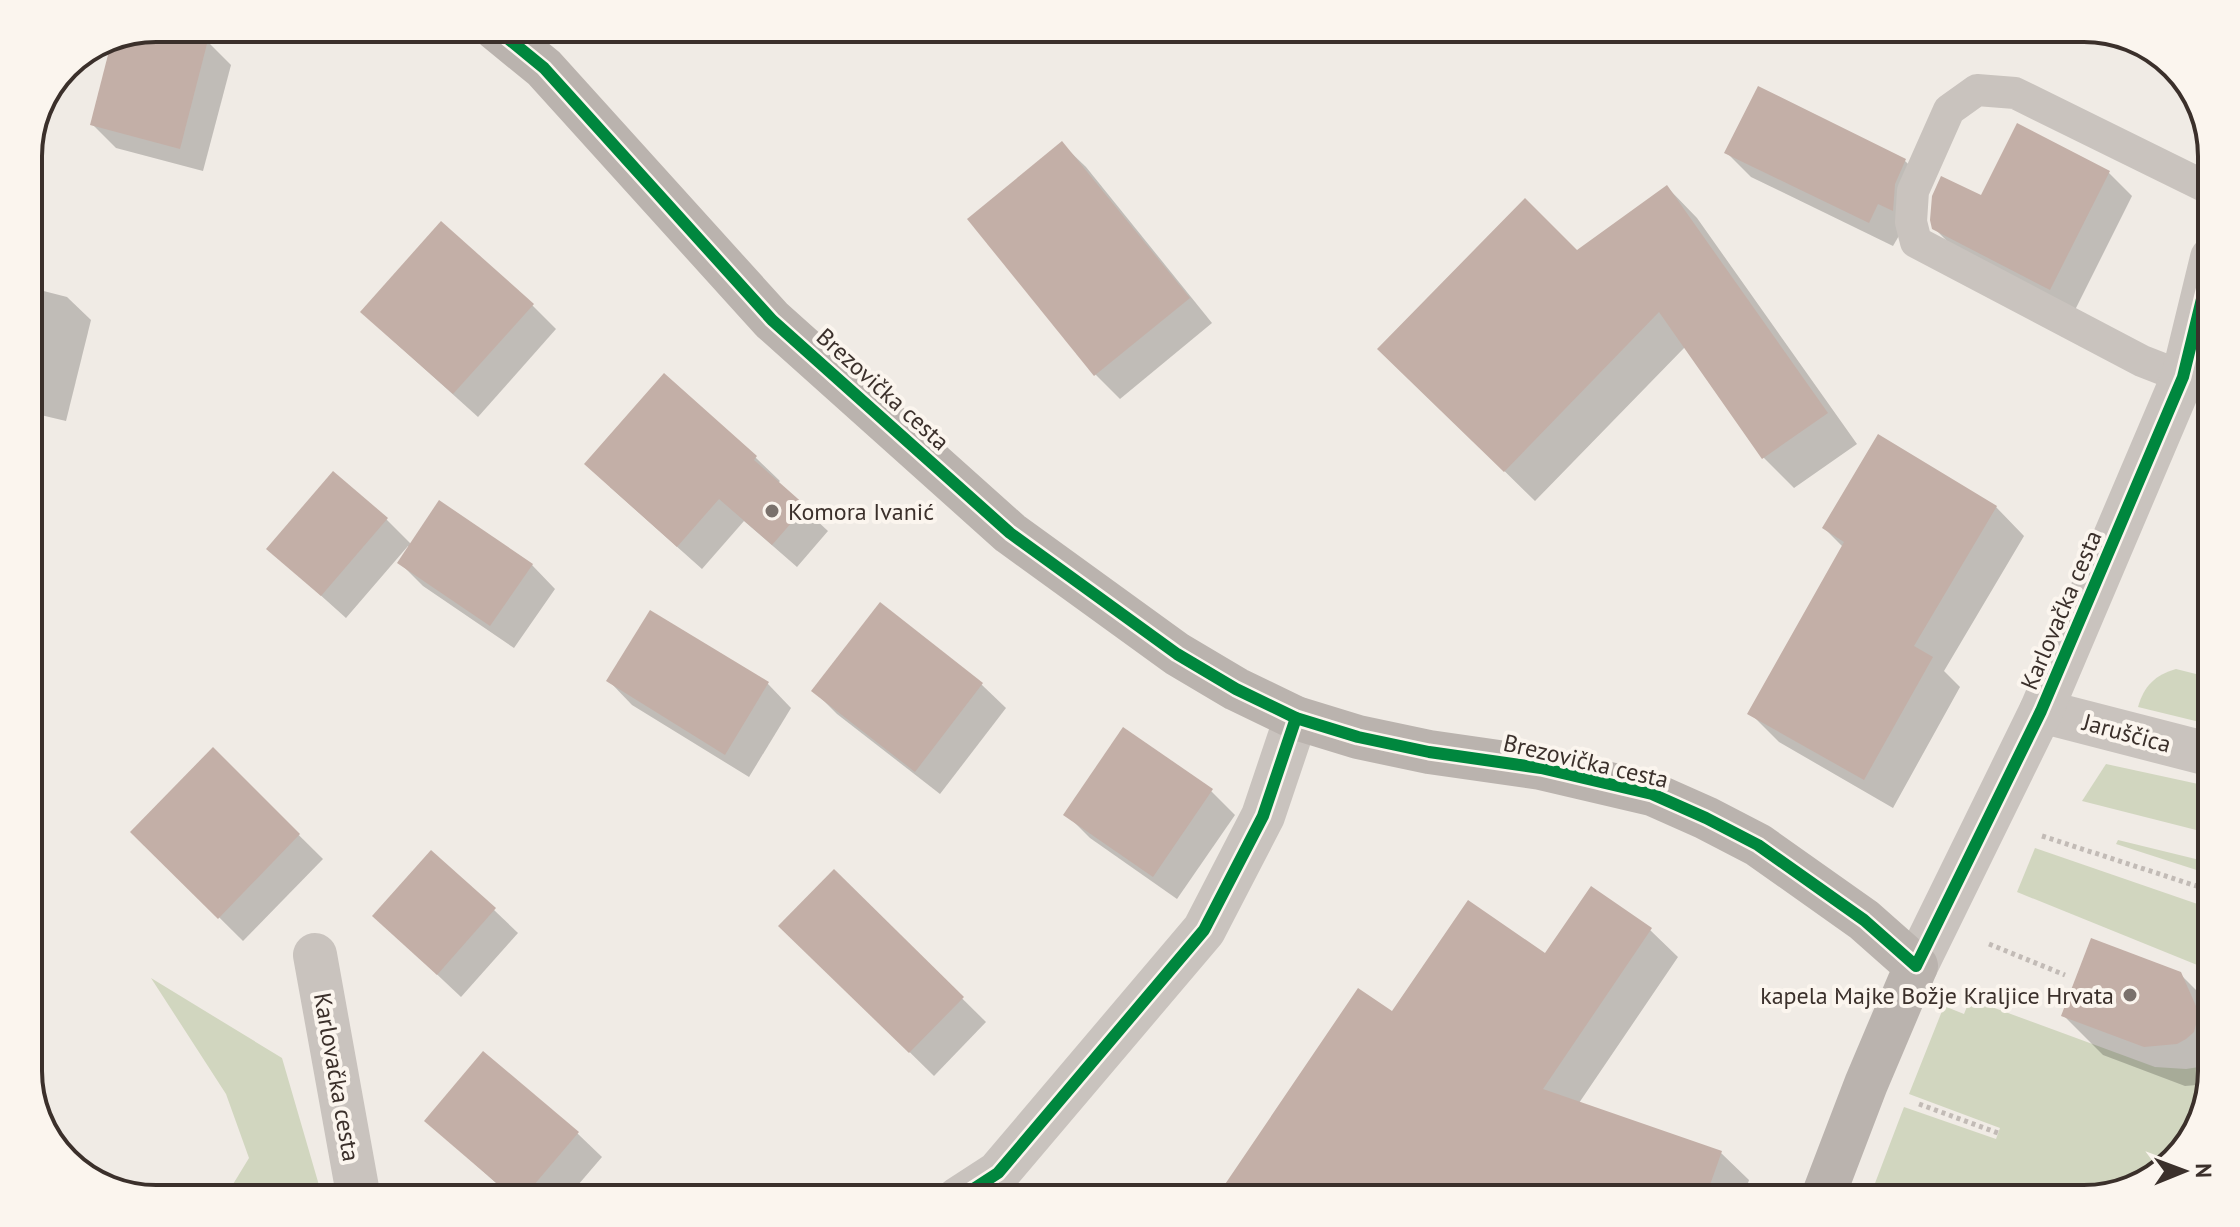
<svg xmlns="http://www.w3.org/2000/svg" width="2240" height="1227" font-family="'PT Sans',sans-serif">
<style>
.green{fill:#d1d6bf}
.shadow{fill:#0003}
.building{fill:#c3afa7}
.lines{fill:none;stroke-linecap:round;stroke-linejoin:round}
.path{stroke:#c2bbb6;stroke-width:5;stroke-dasharray:4 4;stroke-linecap:butt}
.service{stroke:#c9c3be;stroke-width:32}
.minor{stroke:#c9c3be;stroke-width:44}
.tertiary{stroke:#c9c3be;stroke-width:44}
.secondary{stroke:#bab3ae;stroke-width:44}
.cycleway-casing{stroke:#fbf5ee;stroke-width:17}
.cycleway{stroke:#00873e;stroke-width:12}
.poi-dot{fill:#7a716c;stroke:#fbf5ee;stroke-width:3}
.labels{text-anchor:middle;dominant-baseline:central;stroke-width:8;stroke-linejoin:round;paint-order:stroke}
.street-label{font-size:24px;fill:#3b302b;stroke:#fbf5ee}
.poi-label{font-size:24px;fill:#3b302b;stroke:#fbf5ee;text-anchor:start}
.rim{fill:none;stroke:#3b302b;stroke-width:4}
</style>
<rect width="100%" height="100%" fill="#f0ebe5"/>
<!-- green -->
<g class="green">
<path d="M2176,669L2212,678V725L2138,707C2144,686 2155,675 2176,669Z"/>
<polygon points="2106,764 2212,787 2212,834 2082,801"/>
<polygon points="2118,840 2212,863 2212,875 2116,844"/>
<polygon points="2035,848 2212,909 2212,971 2017,892"/>
<polygon points="151,978 282,1058 323,1199 224,1199 249,1158 226,1094"/>
<polygon points="1970,999 2155,1067 2186,1069 2212,1065 2195,1134 2148,1182 2084,1199 1869,1199 1904,1107 1996,1139 2000,1128 1909,1094 1944,1006 1964,1014"/>
</g>
<!-- shadow -->
<g class="shadow">
<polygon points="207,41 231,65 203,171 116,148 92,124"/>
<polygon points="1062,144 1086,167 1212,323 1120,399 1096,375 969,220"/>
<polygon points="1727,153 1905,161 1929,184 1893,246 1751,177"/>
<polygon points="2108,172 2132,196 2074,312 1959,253 1934,228 1982,198"/>
<polygon points="1667,187 1697,218 1857,444 1794,488 1764,458 1685,347 1535,501 1411,379"/>
<polygon points="28,287 67,297 91,320 66,421 28,412"/>
<polygon points="532,305 556,329 478,417 387,335"/>
<polygon points="664,376 756,458 780,481 777,484 828,531 797,567 744,521 702,569 610,487"/>
<polygon points="1996,507 2024,536 1944,671 1960,687 1893,808 1779,742 1750,713 1843,547 1824,528"/>
<polygon points="386,519 412,545 532,565 555,589 514,648 423,586 400,563 410,547 408,546 346,618 269,549"/>
<polygon points="880,605 982,685 1006,708 940,794 837,714 814,691"/>
<polygon points="609,681 768,684 791,708 749,777 632,705"/>
<polygon points="213,750 323,859 243,941 133,832"/>
<polygon points="1211,791 1235,815 1177,899 1090,838 1066,814"/>
<polygon points="834,872 986,1022 934,1076 781,926"/>
<polygon points="494,910 518,933 461,997 375,916"/>
<polygon points="1650,930 1678,957 1579,1103 1721,1153 1749,1180 1743,1199 1217,1199 1393,1014 1546,956"/>
<polygon points="2180,974 2212,1006 2212,1071 2209,1084 2185,1086 2103,1055 2063,1015"/>
<polygon points="483,1054 578,1134 602,1157 566,1199 514,1199 427,1121"/>
</g>
<!-- building -->
<g class="building">
<polygon points="156,28 208,40 180,149 90,125 110,47"/>
<polygon points="1758,86 1906,159 1895,184 1893,211 1878,204 1869,223 1724,153"/>
<polygon points="2017,123 2110,171 2050,290 1932,229 1930,220 1932,196 1941,176 1981,195"/>
<polygon points="1062,141 1190,298 1094,376 967,219"/>
<polygon points="1667,185 1828,413 1762,459 1659,312 1504,472 1377,349 1525,198 1577,250"/>
<polygon points="441,221 534,304 453,394 360,312"/>
<polygon points="664,373 757,456 754,460 806,506 772,545 719,499 677,547 584,464"/>
<polygon points="1878,434 1997,506 1914,646 1933,657 1864,780 1747,714 1844,542 1822,528"/>
<polygon points="333,471 388,518 321,596 266,549"/>
<polygon points="439,500 533,564 490,626 397,563"/>
<polygon points="880,602 983,683 915,772 811,691"/>
<polygon points="650,610 769,682 725,755 606,681"/>
<polygon points="1123,727 1213,789 1153,877 1063,815"/>
<polygon points="213,747 300,834 218,919 130,832"/>
<polygon points="431,850 496,908 437,975 372,916"/>
<polygon points="834,869 964,997 909,1053 778,926"/>
<polygon points="1591,886 1652,928 1543,1089 1722,1151 1705,1199 1215,1199 1358,988 1392,1011 1468,900 1545,953"/>
<polygon points="2091,938 2181,972 2199,1013 2194,1032 2186,1039 2177,1044 2144,1047 2061,1016"/>
<polygon points="483,1051 579,1132 522,1199 515,1199 424,1121"/>
</g>
<g class="lines">
<!-- path -->
<g class="path">
<polyline points="2042,836 2212,891"/>
<polyline points="1989,944 2065,975"/>
<polyline points="1919,1104 1998,1133"/>
</g>
<!-- service -->
<polyline class="service" points="2183,377 2142,361 1916,242 1911,222 1913,191 1949,110 1977,90 2015,93 2212,190"/>
<!-- minor -->
<g class="minor">
<polyline points="2041,711 2212,755"/>
<polyline points="315,955 359,1199"/>
<polyline points="958,1199 998,1173 1204,930 1263,816 1296,718"/>
</g>
<!-- tertiary -->
<polyline class="tertiary" points="1916,966 2041,711 2183,377 2212,258"/>
<!-- secondary -->
<polyline class="secondary" points="495,28 544,68 772,320 1010,533 1177,654 1236,689 1296,718 1358,737 1429,752 1541,768 1652,794 1706,818 1758,845 1864,920 1916,966 1866,1084 1822,1199"/>
<!-- cycleway casing -->
<g class="cycleway-casing">
<g id="cycleway">
<polyline points="495,28 544,68 772,320 1010,533 1177,654 1236,689 1296,718 1358,737 1429,752 1541,768 1652,794 1706,818 1758,845 1864,920 1916,966 2041,711 2183,377 2212,258"/>
<polyline points="958,1199 998,1173 1204,930 1263,816 1296,718"/>
</g>
</g>
<!-- cycleway -->
<use href="#cycleway" class="cycleway"/>
</g>
<!-- markers -->
<g class="poi-dot">
<circle cx="772" cy="511" r="8"/>
<circle cx="2130" cy="995" r="8"/>
</g>
<g class="labels">
<!-- street labels -->
<g class="street-label">
<text transform="translate(883 389) rotate(42)">Brezovička cesta</text>
<text transform="translate(2061 610) rotate(-67)">Karlovačka cesta</text>
<text transform="translate(2127 733) rotate(15)">Jaruščica</text>
<text transform="translate(1586 761) rotate(13)">Brezovička cesta</text>
<text transform="translate(337 1077) rotate(80)">Karlovačka cesta</text>
</g>
<!-- poi labels -->
<g class="poi-label">
<text x="788" y="511">Komora Ivanić</text>
<text x="2114" y="995" text-anchor="end">kapela Majke Božje Kraljice Hrvata</text>
</g>
</g>
<!-- crop -->
<path d="M0 0H2240V1227H0ZM156 42H2084A114 114 0 0 1 2198 156V1071A114 114 0 0 1 2084 1185H156A114 114 0 0 1 42 1071V156A114 114 0 0 1 156 42Z" fill="#fbf5ee" fill-rule="evenodd"/>
<path class="rim" d="M156 42H2084A114 114 0 0 1 2198 156V1071A114 114 0 0 1 2084 1185H156A114 114 0 0 1 42 1071V156A114 114 0 0 1 156 42Z"/>
<!-- north arrow -->
<g transform="translate(2184 1171) rotate(89)" stroke="#fbf5ee" stroke-width="6" paint-order="stroke">
<path d="M0-6L14 30L0 20L-14 30Z" fill="#3b302b"/>
<text y="-12" font-size="22" font-weight="bold" text-anchor="middle" fill="#3b302b">N</text>
</g>
</svg>
